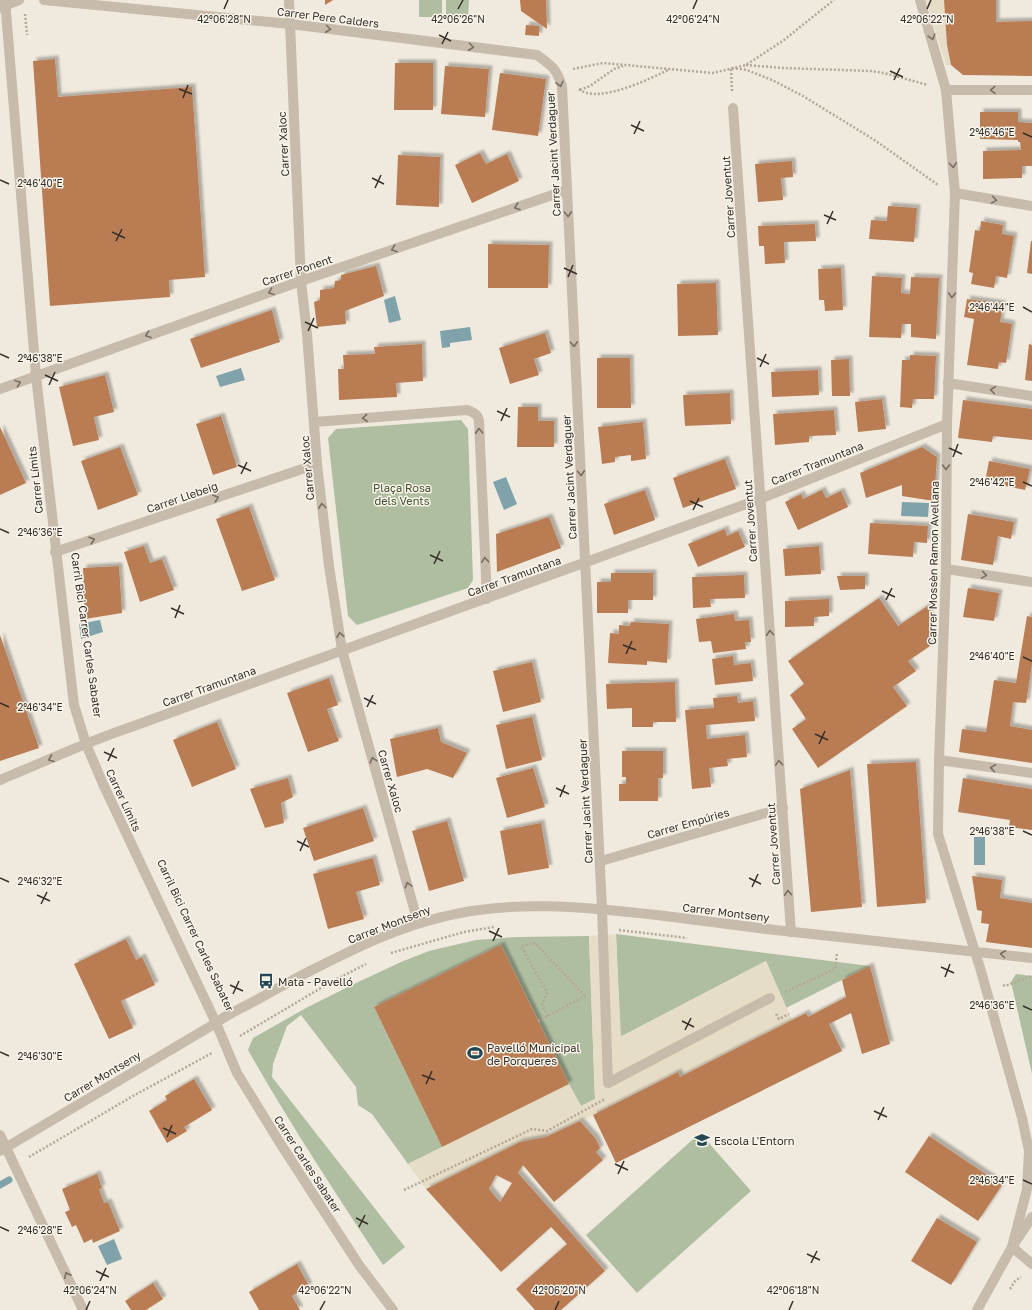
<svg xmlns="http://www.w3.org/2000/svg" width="1032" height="1310" font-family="'Golos Text',sans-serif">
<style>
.green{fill:#afbea0}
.plaza{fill:#e6ddc7}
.water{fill:#80a2aa}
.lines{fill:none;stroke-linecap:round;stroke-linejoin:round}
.stream{stroke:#80a2aa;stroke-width:7}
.building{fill:#ba7c53;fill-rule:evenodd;filter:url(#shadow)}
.path{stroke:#b3a796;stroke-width:2.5;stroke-dasharray:2 2;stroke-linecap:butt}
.pedestrian{stroke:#c7bcab;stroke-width:10}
.minor{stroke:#c7bcab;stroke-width:10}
.oneway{stroke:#776e64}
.ticks{fill:none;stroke:#362f2a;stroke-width:1.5}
.labels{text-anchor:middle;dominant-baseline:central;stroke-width:3;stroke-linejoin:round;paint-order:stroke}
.street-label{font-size:11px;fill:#362f2a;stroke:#f8f4ea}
.park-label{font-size:11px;fill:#405130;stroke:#f8f4ea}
.poi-label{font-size:11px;fill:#362f2a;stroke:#f8f4ea;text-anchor:start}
.ticks-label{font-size:10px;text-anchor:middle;fill:#362f2a;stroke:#f8f4ea;stroke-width:3;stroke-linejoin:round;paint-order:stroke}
</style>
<defs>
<filter id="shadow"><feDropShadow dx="3.5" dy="-3.5" stdDeviation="1" flood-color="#0004"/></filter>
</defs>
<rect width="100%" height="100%" fill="#f0eade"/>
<!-- green -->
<g class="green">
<rect x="419" y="0" width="23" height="17"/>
<polygon points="446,0 469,0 468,17 446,17"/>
<polygon points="461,420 468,429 473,580 468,588 357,625 348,616 328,438 336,429"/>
<polygon points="616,934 870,966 786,1008 766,961 620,1037"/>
<path d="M589,936L595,1099L581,1106L569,1084L501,945L374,1007L442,1147L408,1164L372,1114L358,1105L356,1087L301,1015L287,1026L273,1064L272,1077L405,1247L383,1265C336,1194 290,1124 248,1050L253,1038L306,1008L356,983L401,962L429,951L476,940L516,937Z"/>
<polygon points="1016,974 1032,976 1032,1074 1011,982"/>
<polygon points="700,1133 751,1191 637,1293 586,1235"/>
</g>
<!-- plaza -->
<g class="plaza">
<polygon points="926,0 944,0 947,45 951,65 946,65"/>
<polygon points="616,934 621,1037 766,961 792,1020 680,1077 677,1072 593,1115 546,1137 520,1142 426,1189 408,1164 569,1084 581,1106 595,1099 589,936"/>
</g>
<!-- water -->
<g class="water">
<polygon points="395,296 401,320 389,323 384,300"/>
<polygon points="470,327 472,340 450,343 450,347 442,348 440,331"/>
<polygon points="241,368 245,380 220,387 216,376"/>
<polygon points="506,477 517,504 504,510 493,482"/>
<polygon points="902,502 929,503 928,517 901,516"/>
<polygon points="100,620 103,632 81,639 79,624"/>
<rect x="974" y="837" width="11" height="28"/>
<polygon points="114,1239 122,1259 107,1265 98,1246"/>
</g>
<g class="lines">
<!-- stream -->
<polyline class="stream" points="0,1185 9,1180"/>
</g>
<!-- building -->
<g class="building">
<polygon points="325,0 333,0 325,5"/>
<polygon points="520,0 546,0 547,29 521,11"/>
<polygon points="944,0 996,0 996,22 1032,21 1032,76 963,75 951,65 947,45"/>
<polygon points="526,25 539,26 539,36 525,35"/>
<polygon points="55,59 58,97 192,87 205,277 169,280 170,297 50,306 33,61"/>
<polygon points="395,63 433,63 433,110 394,110"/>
<polygon points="445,66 489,69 485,117 441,114"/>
<polygon points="500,73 546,79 538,136 492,130"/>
<polygon points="980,112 1018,112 1018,122 1032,123 1032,166 1022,166 1022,178 983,179 983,151 1021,150 1020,142 1018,142 1018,140 980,139"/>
<polygon points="480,153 486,164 507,154 519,181 472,203 455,165"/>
<polygon points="398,155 440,157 439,207 396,205"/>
<polygon points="792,161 793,177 781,178 783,200 758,202 755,164"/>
<polygon points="888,206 917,208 914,242 869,239 871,220 887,221"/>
<polygon points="981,221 1003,225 1002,234 1014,236 1007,278 996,276 994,288 971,284 973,273 969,272 975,230 980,231"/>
<polygon points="815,224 816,241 784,242 785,263 765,264 764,246 759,246 758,226"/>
<polygon points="1031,241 1032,241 1032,274 1027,273"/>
<polygon points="488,244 549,245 548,288 488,288"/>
<polygon points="376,266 384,296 345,311 346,324 317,327 314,302 320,300 320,290 334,288 335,281 341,280 341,275"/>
<polygon points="841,268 843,310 825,311 824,300 819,300 818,269"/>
<polygon points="872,276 902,278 901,293 910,294 911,277 939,278 936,339 911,337 911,324 902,324 901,338 869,337"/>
<polygon points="716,283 718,335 678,336 677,284"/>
<polygon points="967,299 1003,304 1000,322 1012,324 1006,363 999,362 998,369 967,365 974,319 964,317"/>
<polygon points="272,310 280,342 201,368 190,339"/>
<polygon points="545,333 551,353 534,359 539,375 510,384 499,348"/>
<polygon points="422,344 423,381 396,383 397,397 339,400 338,369 344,369 343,355 375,354 374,347"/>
<polygon points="1029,344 1032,345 1032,381 1025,380"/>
<polygon points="910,355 936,356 934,399 913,399 912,408 900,407 902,360 910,360"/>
<polygon points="597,358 630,358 631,408 597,408"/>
<polygon points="849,359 850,396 832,396 831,360"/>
<polygon points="818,370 819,395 772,397 771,372"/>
<polygon points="105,375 114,412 94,417 99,440 73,446 59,387"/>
<polygon points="730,393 731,424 685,426 683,395"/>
<polygon points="882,399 886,429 858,432 855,402"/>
<polygon points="963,400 1032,409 1032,440 993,436 992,442 958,438"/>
<polygon points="518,407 538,407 538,421 554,421 554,447 517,447"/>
<polygon points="834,410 836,435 809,436 809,442 775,445 773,414"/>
<polygon points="221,416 237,467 213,475 196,424"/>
<polygon points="643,422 646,459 631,461 631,455 615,457 615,462 602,464 598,427"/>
<polygon points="0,427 26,483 0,495"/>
<polygon points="120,447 138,495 98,510 81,461"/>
<polygon points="922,447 937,457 934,501 902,496 902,485 866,498 860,473"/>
<polygon points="725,459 736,489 683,508 673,478"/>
<polygon points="989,461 1030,469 1025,490 985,482"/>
<polygon points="645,490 655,520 614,535 604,504"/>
<polygon points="822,490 826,498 841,491 848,507 798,530 785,502 801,494 803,499"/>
<polygon points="249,507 275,580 242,591 216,519"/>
<polygon points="968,514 1014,522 1011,539 998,536 993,565 961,560"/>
<polygon points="549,517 561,548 497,572 496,534"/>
<polygon points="870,523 928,526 927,543 914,542 913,557 868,554"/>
<polygon points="725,529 727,536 738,531 745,547 698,567 688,544"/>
<polygon points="144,546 150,563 162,559 174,590 140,602 124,552"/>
<polygon points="819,546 821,574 785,576 783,549"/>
<polygon points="119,566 122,613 85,619 83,568"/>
<polygon points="611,573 653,573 653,600 628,600 628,613 597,613 597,582 611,582"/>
<polygon points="744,575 745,598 710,599 711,607 693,608 692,577"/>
<polygon points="837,576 865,576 865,589 840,590"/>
<polygon points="968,588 999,593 994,621 963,617"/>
<polygon points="879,598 898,626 929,605 930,646 908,661 916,671 893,687 907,706 818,768 792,729 806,719 790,695 804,684 788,661"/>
<polygon points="829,599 829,616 814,617 814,626 785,627 785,601"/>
<polygon points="734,614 735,621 749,620 751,642 745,642 746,649 713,653 711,641 699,642 696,619"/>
<polygon points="1027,616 1032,617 1032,664 1026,703 1013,702 1010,726 1032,730 1032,763 959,752 962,729 986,732 994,680 1016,683"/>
<polygon points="631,622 669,624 667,663 647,661 647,665 608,663 610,633 619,634 619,625 630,626"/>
<polygon points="0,635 39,748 0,761"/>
<polygon points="733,656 734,665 751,663 753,681 715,685 712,659"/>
<polygon points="532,662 541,702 503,712 493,671"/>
<polygon points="329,678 338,705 327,709 339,741 308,752 287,693"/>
<polygon points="675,682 676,722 653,722 653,727 632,727 632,708 607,709 606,684"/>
<polygon points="737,696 738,703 753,701 755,721 706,725 707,739 745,735 747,757 727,759 728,766 709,768 711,787 692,789 685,710 714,708 713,698"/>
<polygon points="532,717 542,760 506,769 496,725"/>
<polygon points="217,722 236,769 192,787 173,740"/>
<polygon points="438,728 441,742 467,753 453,778 427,769 397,777 390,739"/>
<polygon points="622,751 663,751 663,778 658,778 658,801 619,801 619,784 626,784 626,777 622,777"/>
<polygon points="916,762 926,903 877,907 867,764"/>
<polygon points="533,768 545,807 507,818 496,778"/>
<polygon points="850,770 862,907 811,912 800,789"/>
<polygon points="288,778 293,797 281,803 284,823 265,828 250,789"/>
<polygon points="963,778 1032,789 1032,830 1009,827 1010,820 958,812"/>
<polygon points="363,808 374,841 314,861 303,828"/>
<polygon points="447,821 464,881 429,891 412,831"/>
<polygon points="541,823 549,868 508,875 500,831"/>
<polygon points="373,858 380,885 356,892 364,919 328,929 313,874"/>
<polygon points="972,876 1002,880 1000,898 1032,903 1032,948 986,942 989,924 981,923 982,911 977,910"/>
<polygon points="126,939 136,960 142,957 155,985 121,1001 133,1028 109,1039 74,964"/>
<polygon points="501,945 569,1084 442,1147 374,1007"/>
<polygon points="870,966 890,1044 862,1054 851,1013 829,1024 842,1051 616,1163 593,1115 678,1072 680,1077 806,1013 808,1017 846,997 842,980"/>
<polygon points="194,1079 212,1110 184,1127 187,1131 167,1143 149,1111 167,1100 165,1096"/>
<path d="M580,1121L596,1139L600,1148L596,1152L603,1160L554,1202L523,1165L518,1173L605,1271L561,1310H535L516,1289L567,1244L551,1227L501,1272L426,1189L520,1142L546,1137ZM496,1175L512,1183L500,1202L489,1189Z"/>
<polygon points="929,1136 1002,1185 978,1221 905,1172"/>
<polygon points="97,1174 102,1188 99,1189 104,1203 108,1202 120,1231 93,1243 92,1239 84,1243 76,1225 72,1227 65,1212 70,1210 62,1189"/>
<polygon points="937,1218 977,1242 951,1285 911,1261"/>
<polygon points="297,1264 309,1286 292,1296 300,1310 259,1310 249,1292"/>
<polygon points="153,1283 163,1299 146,1310 131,1310 125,1301"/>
</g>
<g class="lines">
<!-- path -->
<g class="path">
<polyline points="25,14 27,35"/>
<polyline points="746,65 783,68 871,71 884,73 928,85"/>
<polyline points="573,69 603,63 713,73 746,65 784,40 834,0"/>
<path d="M579,89C597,105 652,78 670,69"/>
<polyline points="580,90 590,86 614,69 623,66"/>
<polyline points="732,91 731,68 747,70 772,80 803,96 876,141 938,185"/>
<polyline points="619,930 687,938"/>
<polyline points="391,953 464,932 494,927"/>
<polyline points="1003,985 1005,986 1032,976"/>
<polyline points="785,992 835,969 837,954"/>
<polyline points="776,1014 779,1019 789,1014"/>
<polyline points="548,1016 542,1005 547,992 521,946 535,943 585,996"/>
<polyline points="538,1021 585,996"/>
<polyline points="240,1036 331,982 366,964"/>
<polyline points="29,1157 133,1096 212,1053"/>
<polyline points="404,1190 532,1129 547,1131 605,1099"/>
<polyline points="1010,1289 1015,1281 1021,1277"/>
</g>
<!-- pedestrian -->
<polyline class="pedestrian" points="602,909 608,1083 770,998"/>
<!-- minor -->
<g class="minor">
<polyline points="5,0 36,376 74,705 86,744 103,784 216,1023 237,1073 280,1143 322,1208 359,1265 393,1310"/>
<path d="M44,0L290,24L537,55C552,66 556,68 562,86L602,909"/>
<polyline points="289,0 301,281 307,334 317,464 329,566 342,650 418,923"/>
<polyline points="920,0 946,90 955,193 947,424 946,569 939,760 938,834 981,971 1022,1118 1029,1151 1027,1189 1012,1247"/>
<polyline points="0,8 19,0"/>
<polyline points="946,90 1032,90"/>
<polyline points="733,108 791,932"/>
<polyline points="955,193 1032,206"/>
<polyline points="948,383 1032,396"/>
<polyline points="0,389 301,281 567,190"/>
<path d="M315,422L467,410C473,412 478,414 479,421L487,599"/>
<polyline points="55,552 317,464"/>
<polyline points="946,569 1032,582"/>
<polyline points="939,760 1032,773"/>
<path d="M0,780C44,762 86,742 131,727L760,499L947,424"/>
<polyline points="601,861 783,808"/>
<polyline points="0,1135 83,1310"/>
<path d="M0,1151L216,1023C226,1015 238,1010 249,1004C272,992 293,979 316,968C356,948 398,927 442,917C513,899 585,907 657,915C696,920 735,925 775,930C860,940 946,948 1032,958"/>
<polyline points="1012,1247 1032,1264"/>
<polyline points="977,1310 1012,1247 1032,1217"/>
</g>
</g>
<!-- one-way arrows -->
<defs><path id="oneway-chevron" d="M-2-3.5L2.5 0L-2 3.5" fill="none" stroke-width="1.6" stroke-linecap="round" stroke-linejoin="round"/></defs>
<g class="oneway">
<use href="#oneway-chevron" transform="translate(328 29) rotate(7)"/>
<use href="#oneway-chevron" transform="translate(932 37) rotate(73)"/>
<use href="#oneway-chevron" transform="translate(471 47) rotate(7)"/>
<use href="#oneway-chevron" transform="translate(560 84) rotate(76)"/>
<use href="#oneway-chevron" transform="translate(993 90) rotate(179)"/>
<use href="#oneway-chevron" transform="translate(953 165) rotate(85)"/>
<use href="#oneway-chevron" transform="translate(994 200) rotate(9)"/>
<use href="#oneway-chevron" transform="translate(517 207) rotate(161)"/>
<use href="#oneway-chevron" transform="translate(568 214) rotate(87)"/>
<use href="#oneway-chevron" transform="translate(394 249) rotate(161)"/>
<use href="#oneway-chevron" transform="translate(271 292) rotate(160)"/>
<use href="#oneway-chevron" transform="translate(952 295) rotate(92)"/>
<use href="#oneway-chevron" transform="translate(148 335) rotate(160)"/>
<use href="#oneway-chevron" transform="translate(574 344) rotate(87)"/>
<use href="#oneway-chevron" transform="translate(18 383) rotate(-20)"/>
<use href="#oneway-chevron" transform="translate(993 390) rotate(-172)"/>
<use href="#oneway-chevron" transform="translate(365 418) rotate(175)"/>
<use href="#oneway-chevron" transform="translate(479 431) rotate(-93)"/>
<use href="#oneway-chevron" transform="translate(946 467) rotate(90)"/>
<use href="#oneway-chevron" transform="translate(581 473) rotate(87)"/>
<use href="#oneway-chevron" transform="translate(216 498) rotate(-19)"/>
<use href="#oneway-chevron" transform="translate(322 506) rotate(-97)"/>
<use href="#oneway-chevron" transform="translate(92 540) rotate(-18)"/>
<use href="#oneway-chevron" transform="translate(485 560) rotate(-93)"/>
<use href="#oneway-chevron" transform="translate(984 575) rotate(9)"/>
<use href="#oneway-chevron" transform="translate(770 633) rotate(-94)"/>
<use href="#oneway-chevron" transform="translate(340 635) rotate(-99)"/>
<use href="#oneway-chevron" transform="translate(51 759) rotate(158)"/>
<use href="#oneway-chevron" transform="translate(373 760) rotate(-106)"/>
<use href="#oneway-chevron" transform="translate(779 763) rotate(-94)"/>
<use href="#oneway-chevron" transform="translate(993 768) rotate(-172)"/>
<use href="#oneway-chevron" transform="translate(408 885) rotate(-105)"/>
<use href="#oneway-chevron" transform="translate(788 893) rotate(-94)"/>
<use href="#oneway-chevron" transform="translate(1003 954) rotate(-173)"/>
<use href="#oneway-chevron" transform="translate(67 1275) rotate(-116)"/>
</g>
<!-- ticks -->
<path class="ticks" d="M224,9L228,0M458,9L463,0M693,9L697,0M927,9L931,0M439,35L451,41M442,44L448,32M890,71L903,77M894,80L900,68M179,89L192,94M183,98L188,85M631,125L644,131M1023,133L1032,137M634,134L640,121M372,178L384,184M0,180L9,184M375,188L381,175M824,215L836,220M827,224L833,211M112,232L125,238M116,241L122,229M564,268L577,274M568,277L573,265M1023,307L1032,312M305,322L318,328M308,331L314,318M0,354L9,358M757,358L769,364M760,367L766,354M45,375L58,381M49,385L55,372M497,411L510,417M501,421L507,408M949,448L962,454M953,457L958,444M238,465L251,471M241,474L247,462M1023,482L1032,486M690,501L703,507M693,510L699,498M0,529L9,533M430,555L443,561M434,564L440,551M882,591L895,597M886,600L892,588M171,608L184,614M175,618L180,605M623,645L636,650M626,654L632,641M1023,657L1032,661M364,698L376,704M0,703L9,707M367,707L373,695M815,734L828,740M819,744L825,731M104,752L117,758M108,761L114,748M556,788L569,794M560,797L565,785M1023,831L1032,835M297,841L309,847M300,851L306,838M0,878L9,882M749,878L761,884M752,887L758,874M37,895L50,901M41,904L47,892M489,931L502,937M493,941L499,928M941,967L954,973M945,977L950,964M230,985L243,991M233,994L239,981M1023,1006L1032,1010M682,1021L694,1027M685,1030L691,1018M0,1052L9,1056M422,1075L435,1080M426,1084L432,1071M874,1111L887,1117M878,1120L884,1107M163,1128L176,1134M167,1137L172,1125M615,1164L628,1170M618,1174L624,1161M1023,1180L1032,1184M356,1218L368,1224M0,1227L9,1231M359,1227L365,1215M807,1254L820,1260M811,1263L817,1251M96,1271L109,1277M100,1281L106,1268M86,1310L90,1301M320,1310L325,1301M555,1310L559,1301M789,1310L793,1301"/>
<!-- icons -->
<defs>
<g id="bus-bare" transform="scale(1.2)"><path d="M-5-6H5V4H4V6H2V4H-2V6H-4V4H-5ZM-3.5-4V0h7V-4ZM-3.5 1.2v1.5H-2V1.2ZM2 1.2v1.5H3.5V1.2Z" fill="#234853" stroke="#f8f4ea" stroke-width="2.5" paint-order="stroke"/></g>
<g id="stadium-bare" transform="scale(1.2)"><path d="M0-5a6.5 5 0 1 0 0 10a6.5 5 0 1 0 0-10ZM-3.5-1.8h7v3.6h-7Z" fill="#234853" stroke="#f8f4ea" stroke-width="2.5" paint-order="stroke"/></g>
<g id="school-bare" transform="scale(1.2)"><path d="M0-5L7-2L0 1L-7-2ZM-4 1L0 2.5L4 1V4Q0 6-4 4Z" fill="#234853" stroke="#f8f4ea" stroke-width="2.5" paint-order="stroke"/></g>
</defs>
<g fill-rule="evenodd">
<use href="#bus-bare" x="266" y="981"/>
<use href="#stadium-bare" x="475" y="1053"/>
<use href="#school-bare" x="702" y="1140"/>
</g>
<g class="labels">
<!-- street labels -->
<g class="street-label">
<text transform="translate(328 17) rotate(7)">Carrer Pere Calders</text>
<text transform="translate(283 144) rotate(-93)">Carrer Xaloc</text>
<text transform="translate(553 154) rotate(-93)">Carrer Jacint Verdaguer</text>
<text transform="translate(728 197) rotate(-94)">Carrer Joventut</text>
<text transform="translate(297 270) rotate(-19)">Carrer Ponent</text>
<text transform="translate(817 463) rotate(-22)">Carrer Tramuntana</text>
<text transform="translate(307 468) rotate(-95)">Carrer Xaloc</text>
<text transform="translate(569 477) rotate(-93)">Carrer Jacint Verdaguer</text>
<text transform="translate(35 480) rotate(-96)">Carrer Límits</text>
<text transform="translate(182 497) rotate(-19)">Carrer Llebeig</text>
<text transform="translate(750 521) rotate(-94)">Carrer Joventut</text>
<text transform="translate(933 563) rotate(-89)">Carrer Mossèn Ramon Avellana</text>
<text transform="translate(514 576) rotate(-20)">Carrer Tramuntana</text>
<text transform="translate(87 635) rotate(82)">Carril Bici Carrer Carles Sabater</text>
<text transform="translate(209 686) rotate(-20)">Carrer Tramuntana</text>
<text transform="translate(391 781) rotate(74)">Carrer Xaloc</text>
<text transform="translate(124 800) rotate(65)">Carrer Límits</text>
<text transform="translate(585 801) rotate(-93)">Carrer Jacint Verdaguer</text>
<text transform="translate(688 823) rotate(-16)">Carrer Empúries</text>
<text transform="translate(773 844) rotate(-94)">Carrer Joventut</text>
<text transform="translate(726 912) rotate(7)">Carrer Montseny</text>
<text transform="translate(389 924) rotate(-21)">Carrer Montseny</text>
<text transform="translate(196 935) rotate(65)">Carril Bici Carrer Carles Sabater</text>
<text transform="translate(102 1076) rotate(-31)">Carrer Montseny</text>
<text transform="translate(308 1164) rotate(57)">Carrer Carles Sabater</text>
</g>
<!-- park labels -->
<g class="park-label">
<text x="402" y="487">Plaça Rosa<tspan x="402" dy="13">dels Vents</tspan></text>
</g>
<!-- poi labels -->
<g class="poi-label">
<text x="278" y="981">Mata - Pavelló</text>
<text x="487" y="1047">Pavelló Municipal<tspan x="487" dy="13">de Porqueres</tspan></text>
<text x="714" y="1140">Escola L'Entorn</text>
</g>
</g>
<g class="ticks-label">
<text x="224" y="23">42°06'28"N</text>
<text x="458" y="23">42°06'26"N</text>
<text x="693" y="23">42°06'24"N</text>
<text x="927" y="23">42°06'22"N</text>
<text x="992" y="136">2°46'46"E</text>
<text x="40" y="187">2°46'40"E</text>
<text x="992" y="311">2°46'44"E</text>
<text x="40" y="362">2°46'38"E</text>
<text x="992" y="486">2°46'42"E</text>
<text x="40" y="536">2°46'36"E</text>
<text x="992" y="660">2°46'40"E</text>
<text x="40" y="711">2°46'34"E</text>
<text x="992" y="835">2°46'38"E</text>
<text x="40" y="885">2°46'32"E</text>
<text x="992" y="1009">2°46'36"E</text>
<text x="40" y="1060">2°46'30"E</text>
<text x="992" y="1184">2°46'34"E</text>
<text x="40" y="1234">2°46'28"E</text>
<text x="90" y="1294">42°06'24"N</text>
<text x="325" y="1294">42°06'22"N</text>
<text x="559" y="1294">42°06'20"N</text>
<text x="793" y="1294">42°06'18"N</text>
</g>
</svg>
